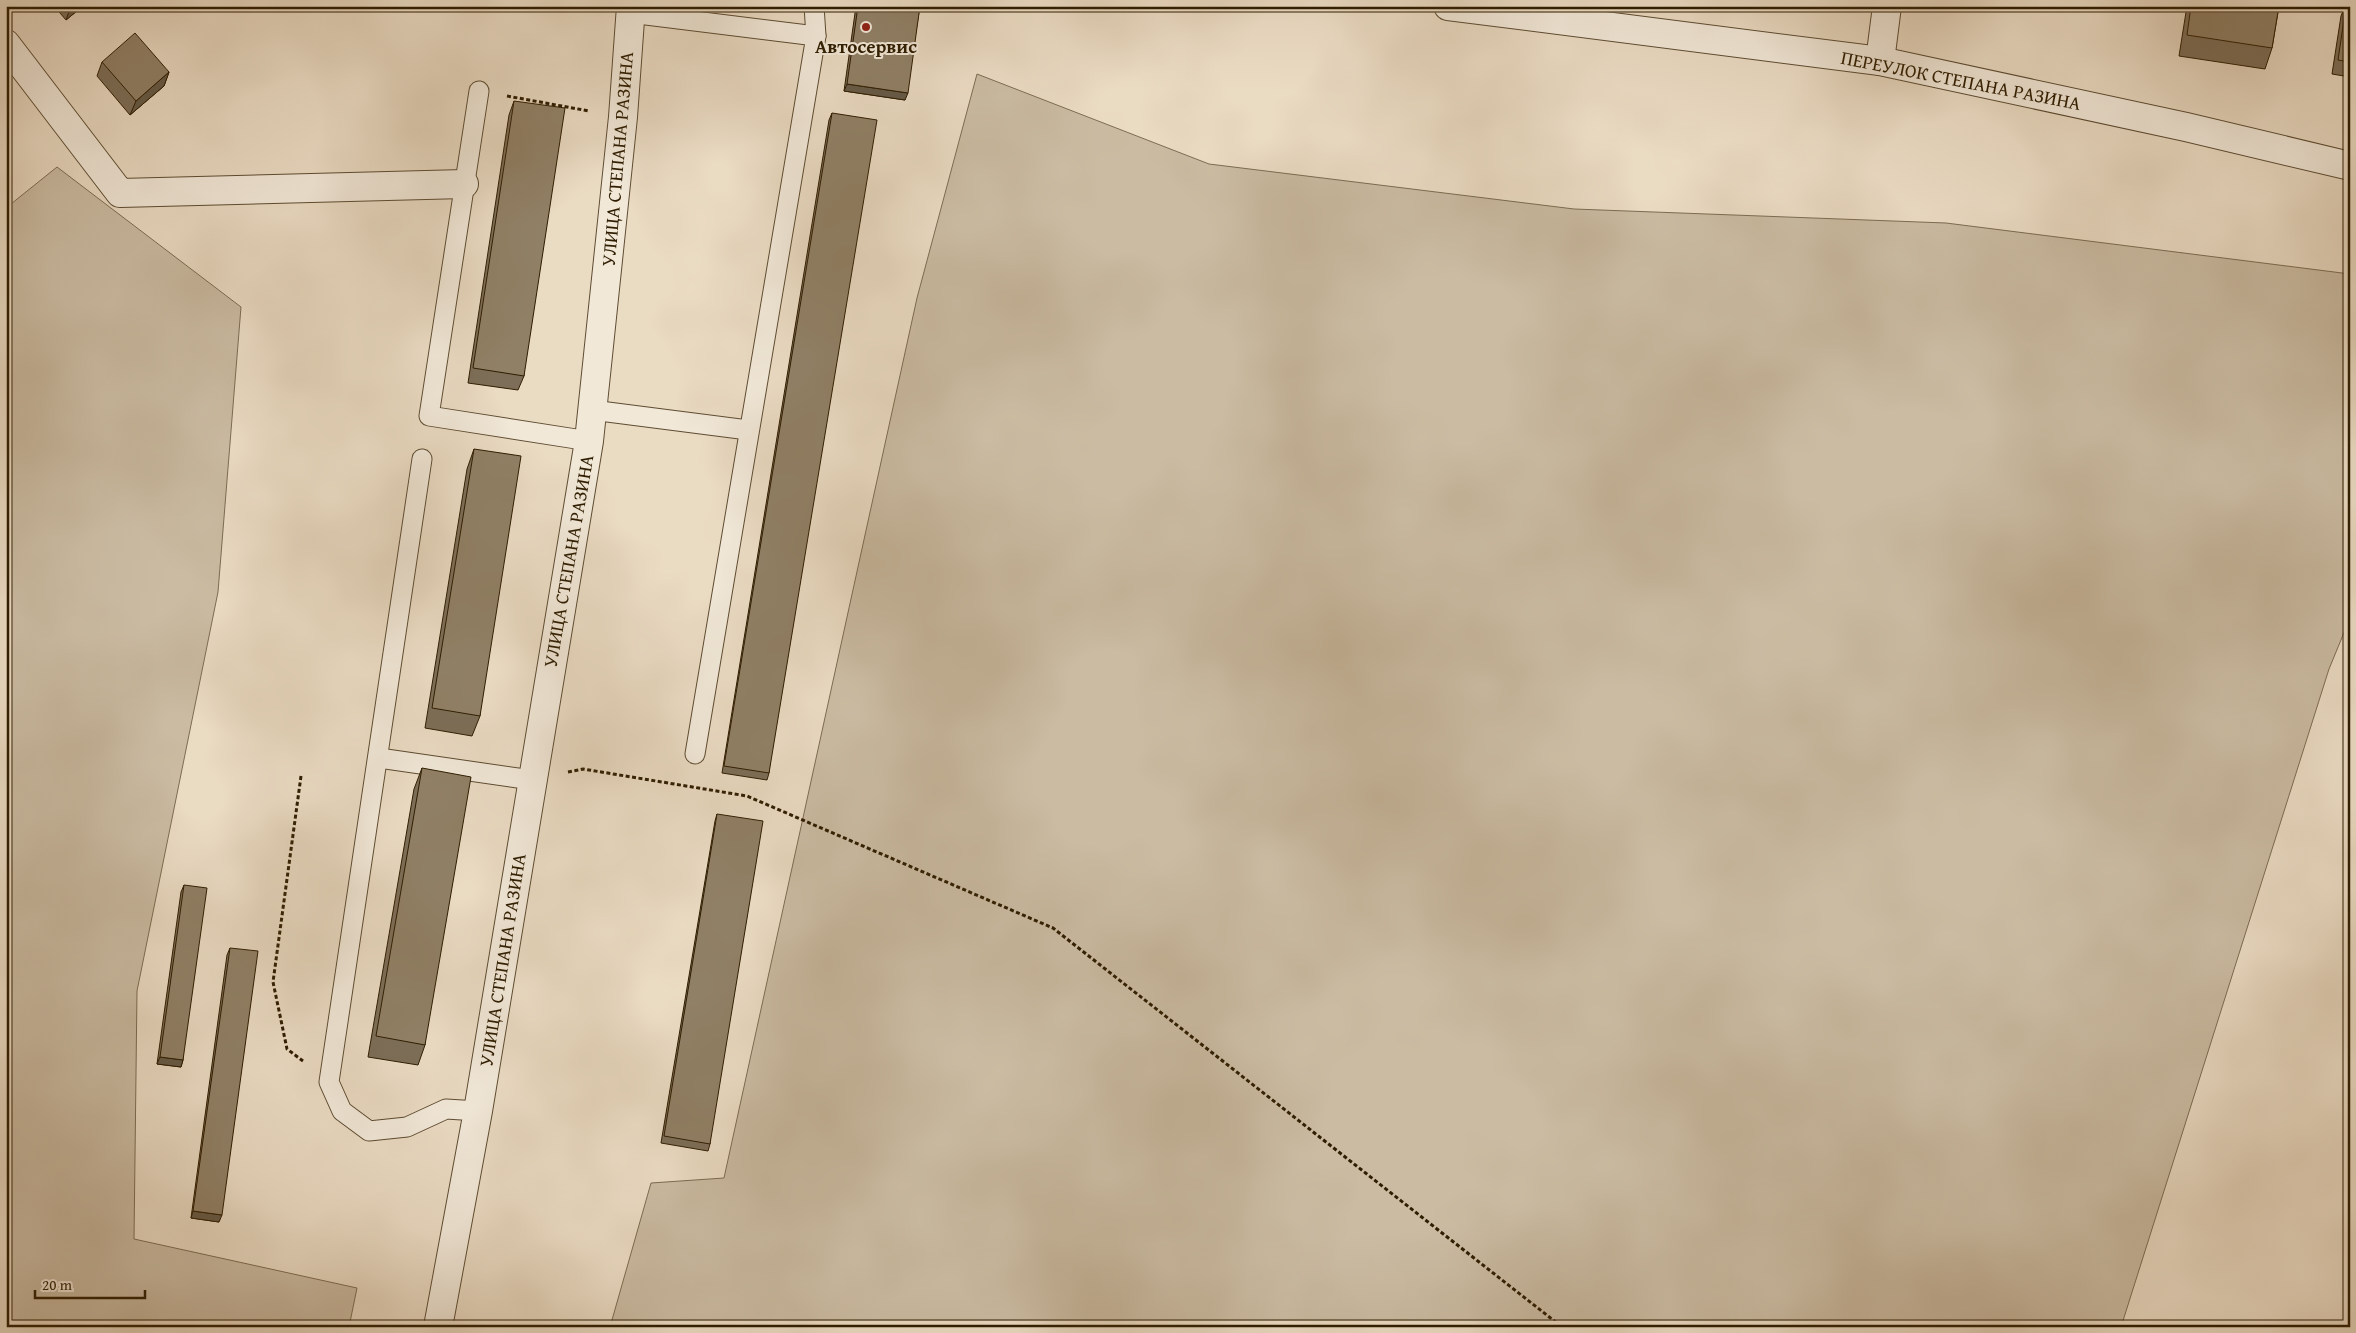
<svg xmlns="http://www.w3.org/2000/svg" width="2356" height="1333" font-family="'Gentium Book Plus',serif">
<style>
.green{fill:#cabba2;stroke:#7c6c52}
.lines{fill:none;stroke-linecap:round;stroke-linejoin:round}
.service-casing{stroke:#5e4c32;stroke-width:21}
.minor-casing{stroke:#5e4c32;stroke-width:30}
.path{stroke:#2f1d01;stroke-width:3;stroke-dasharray:4 2.5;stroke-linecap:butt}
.service{stroke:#f1e8d8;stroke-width:19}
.minor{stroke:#f1e8d8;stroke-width:28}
.wall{fill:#7c6e58;stroke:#2f1d01}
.shaded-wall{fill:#655a47;stroke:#2f1d01}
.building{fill:#908066;stroke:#2f1d01}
.poi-dot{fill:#8f2418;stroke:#f1e8d8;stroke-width:2}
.labels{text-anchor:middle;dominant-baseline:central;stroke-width:4;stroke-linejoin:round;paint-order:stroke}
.poi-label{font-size:19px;font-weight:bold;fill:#2f1d01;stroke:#f1e8d8}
.street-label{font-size:19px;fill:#2f1d01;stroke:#f1e8d8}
</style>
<rect width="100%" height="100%" fill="#eadbc3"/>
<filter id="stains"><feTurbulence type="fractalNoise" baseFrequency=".004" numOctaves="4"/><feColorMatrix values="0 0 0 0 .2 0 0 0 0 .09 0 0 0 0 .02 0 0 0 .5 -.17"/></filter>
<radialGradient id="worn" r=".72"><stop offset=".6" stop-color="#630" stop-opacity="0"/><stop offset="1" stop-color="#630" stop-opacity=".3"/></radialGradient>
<!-- green -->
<g class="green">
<polygon points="977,74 1209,164 1574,209 1946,223 2350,274 2350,618 2329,669 2121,1327 610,1327 651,1183 724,1178 917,298"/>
<polygon points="57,167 241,307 218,592 137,991 134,1239 357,1288 349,1327 6,1327 6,208"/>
</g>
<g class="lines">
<!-- service casing -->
<g class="service-casing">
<g id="service">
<polyline points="630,13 816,36"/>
<polyline points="479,91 429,416 589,441"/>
<polyline points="592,410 748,430"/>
<polyline points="422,459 329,1082 342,1111 369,1131 407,1127 446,1109 478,1111"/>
<polyline points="695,754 816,36 814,6"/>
<polyline points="379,758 532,780"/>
</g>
</g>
<!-- minor casing -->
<g class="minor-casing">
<g id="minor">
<polyline points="1448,6 1880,61 2186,127 2350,166"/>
<polyline points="6,44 120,193 464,184"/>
<polyline points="1880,61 1887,6"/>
<polyline points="438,1327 478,1111 589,441 623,117 631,6"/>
</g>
</g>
<!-- path -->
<g class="path">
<polyline points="507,96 589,111"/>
<polyline points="568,772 583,769 747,796 1053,928 1562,1327"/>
<polyline points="301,776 273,982 287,1049 303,1061"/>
</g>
<!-- service -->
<use href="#service" class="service"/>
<!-- minor -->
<use href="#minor" class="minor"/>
</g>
<!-- wall -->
<g class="wall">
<polygon points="54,6 83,6 66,20"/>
<polygon points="856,6 920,6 905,100 844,91"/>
<polygon points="2187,6 2279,6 2272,48 2265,69 2179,56"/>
<polygon points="2345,6 2350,6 2350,77 2332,74 2341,16"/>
<polygon points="102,62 169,72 164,86 130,115 97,76"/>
<polygon points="514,101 524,376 518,390 468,383 509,115"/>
<polygon points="832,113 769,773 767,780 722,773 829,120"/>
<polygon points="474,449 480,716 472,736 425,728 467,469"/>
<polygon points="422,768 425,1045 418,1065 368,1057 414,789"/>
<polygon points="717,814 710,1144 708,1151 661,1143 715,821"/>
<polygon points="184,885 183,1060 181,1067 157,1064 181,892"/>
<polygon points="230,948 219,1222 191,1218 227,955"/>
</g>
<!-- shaded-wall -->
<g class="shaded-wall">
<polygon points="71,6 83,6 66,20"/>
<polygon points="169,72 164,86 130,115 136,101"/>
<polygon points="847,84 908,93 905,100 844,91"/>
<polygon points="160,1057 183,1060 181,1067 157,1064"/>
<polygon points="193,1211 222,1215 219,1222 191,1218"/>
</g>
<!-- building -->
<g class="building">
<polygon points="858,6 920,6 908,93 847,84"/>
<polygon points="2191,6 2279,6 2272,48 2187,35"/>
<polygon points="2346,6 2350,6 2350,62 2338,60"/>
<polygon points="135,33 169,72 136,101 102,62"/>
<polygon points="514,101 565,108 524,376 473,368"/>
<polygon points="832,113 877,120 769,773 724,766"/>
<polygon points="474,449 521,456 480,716 432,708"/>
<polygon points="422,768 471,777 425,1045 376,1036"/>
<polygon points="717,814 763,821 710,1144 664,1136"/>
<polygon points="184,885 207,888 183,1060 160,1057"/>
<polygon points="230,948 258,951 222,1215 193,1211"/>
</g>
<!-- markers -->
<circle class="poi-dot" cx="866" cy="27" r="5"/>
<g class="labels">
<!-- poi labels -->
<g class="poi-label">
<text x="866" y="46">Автосервис</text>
</g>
<!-- street labels -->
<g class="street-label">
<text transform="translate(1961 80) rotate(11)">ПЕРЕУЛОК СТЕПАНА РАЗИНА</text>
<text transform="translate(617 159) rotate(-85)">УЛИЦА СТЕПАНА РАЗИНА</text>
<text transform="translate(568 561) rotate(-80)">УЛИЦА СТЕПАНА РАЗИНА</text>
<text transform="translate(502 960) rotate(-81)">УЛИЦА СТЕПАНА РАЗИНА</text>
</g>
</g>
<!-- margin -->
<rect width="2356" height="1333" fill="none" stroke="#eadbc3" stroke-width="25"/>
<rect x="8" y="8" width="2341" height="1318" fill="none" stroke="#2f1d01" stroke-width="2.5"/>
<rect x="12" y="12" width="2331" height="1308" fill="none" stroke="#2f1d01"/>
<!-- scale -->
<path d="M35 1290v8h110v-8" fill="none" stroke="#2f1d01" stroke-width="2.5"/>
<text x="42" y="1290" font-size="15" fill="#2f1d01" stroke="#f1e8d8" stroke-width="4" paint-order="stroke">20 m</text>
<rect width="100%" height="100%" filter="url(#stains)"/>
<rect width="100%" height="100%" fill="url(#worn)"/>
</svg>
